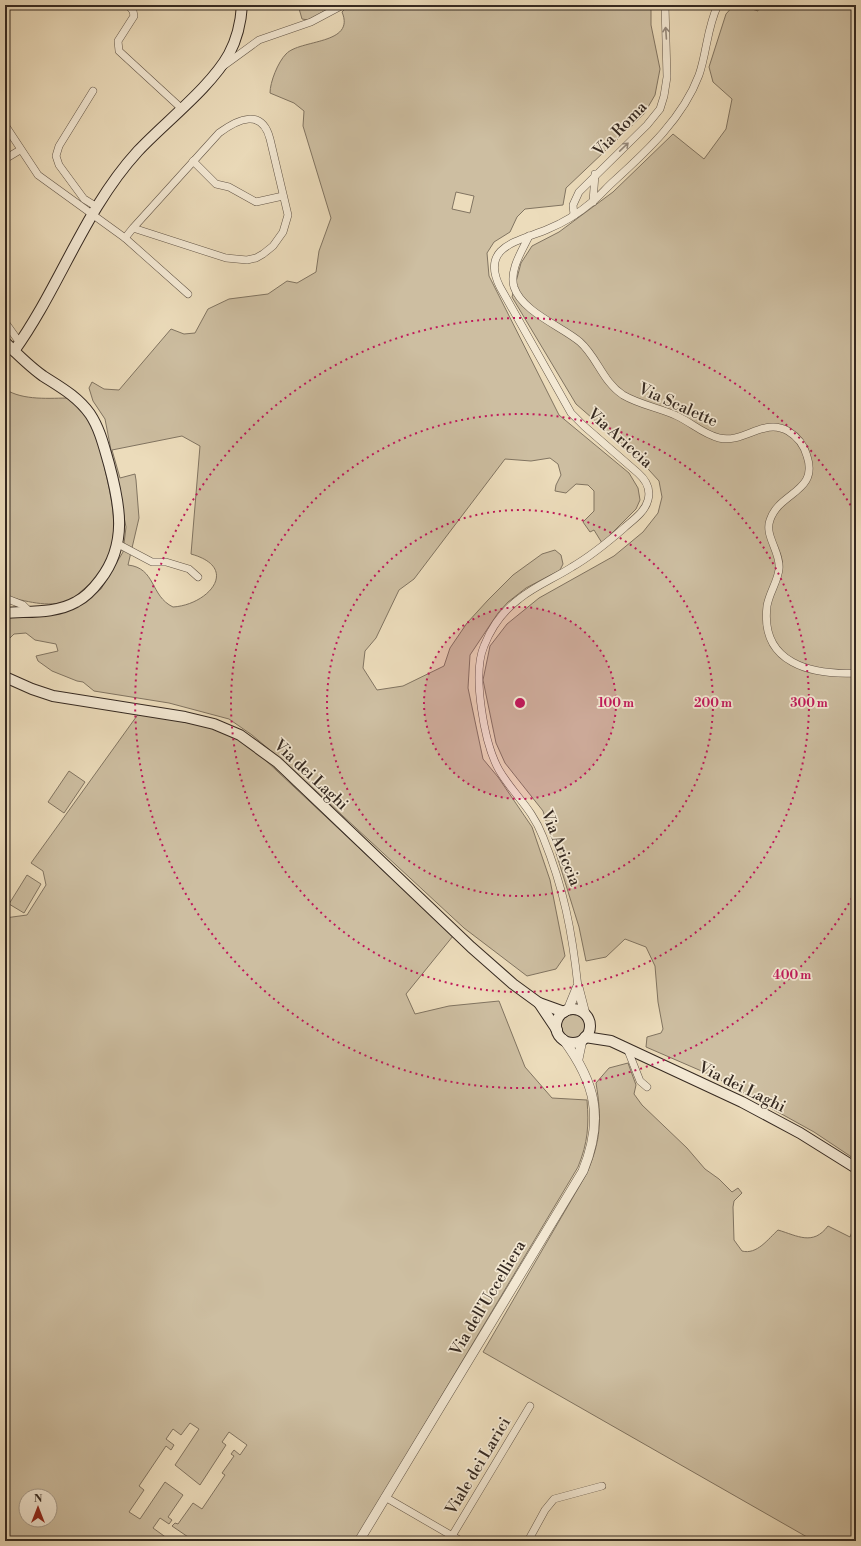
<svg xmlns="http://www.w3.org/2000/svg" width="861" height="1546" font-family="'Libre Bodoni',serif">
<style>
.green{fill:#cdbea1;stroke:#817461;fill-rule:evenodd}
.lines{fill:none;stroke-linecap:round;stroke-linejoin:round}
.minor-casing{stroke:#635648;stroke-width:8}
.tertiary-casing{stroke:#635648;stroke-width:10}
.secondary-casing{stroke:#352921;stroke-width:12}
.minor{stroke:#f3e8d3;stroke-width:7}
.tertiary{stroke:#f3e8d3;stroke-width:9}
.secondary{stroke:#f3e8d3;stroke-width:10}
.oneway{stroke:#94887a}
.ring{fill:none;stroke:#c2185b;stroke-width:2;stroke-dasharray:2 4}
.labels{text-anchor:middle;dominant-baseline:central;stroke-width:3.5;stroke-linejoin:round;paint-order:stroke}
.street-label{font-size:16px;fill:#352921;stroke:#f3e8d3}
.centre{fill:#c2185b;stroke:#f3e8d3;stroke-width:2}
.ring-label{font-size:12px;text-anchor:middle;font-weight:bold;fill:#c2185b;stroke:#f3e8d3;stroke-width:3.5;stroke-linejoin:round;paint-order:stroke}
</style>
<rect width="100%" height="100%" fill="#ecdcbb"/>
<filter id="stains"><feTurbulence type="fractalNoise" baseFrequency=".005" numOctaves="4"/><feColorMatrix values="0 0 0 0 .2 0 0 0 0 .09 0 0 0 0 .02 0 0 0 .5 -.17"/></filter>
<radialGradient id="worn" r=".72"><stop offset=".6" stop-color="#630" stop-opacity="0"/><stop offset="1" stop-color="#630" stop-opacity=".3"/></radialGradient>
<!-- green -->
<g class="green">
<polygon points="298,5 336,5 308,20 302,19"/>
<path d="M349,5H651V25L660,69L655,95L644,114L566,188L563,205L525,209L517,217L510,232L494,242L487,253L489,276L559,415L629,473L638,488L640,500L636,509L602,543L594,530L590,532L583,522L594,511V491L588,485L576,484L566,493L555,491L556,485L561,475L558,464L550,458L531,461L505,459L414,579L399,590L376,638L365,651L363,668L377,690L403,686L444,666L450,648L467,623L488,600L513,575L542,554L555,550L561,555L563,564L560,570L526,588L508,602L498,613L470,655L468,688L483,759L498,777L532,827L550,880L565,956L556,969L527,976L464,928L289,766L252,735L229,719L169,703L94,691L83,682L77,681L52,671L38,661L36,656L58,651L56,644L35,640L26,633L14,634L5,643V617L82,603L101,589L123,552L126,527L105,419L93,401L89,388L92,382L104,389L119,390L171,329L184,334L195,333L208,309L229,299L268,294L287,281L297,283L316,272L319,251L331,218L303,126L304,111L294,103L270,93C270,82 278,62 286,54C300,39 356,45 342,12ZM456,192L474,196L470,213L452,209ZM182,436L200,446L191,554C241,568 208,605 173,607C150,596 156,568 128,565L139,518L136,480L135,474L120,478L112,450Z"/>
<polygon points="734,5 740,5 758,11 758,5 856,5 856,1160 814,1132 713,1076 646,1047 647,1037 661,1033 663,1029 658,1002 655,966 646,947 625,939 606,957 586,961 579,927 543,811 505,763 496,743 483,680 490,646 507,624 539,598 614,556 643,532 658,513 662,497 659,481 639,459 576,404 512,297 521,263 532,246 559,232 613,192 673,134 704,159 726,129 732,99 713,82 709,67 726,14"/>
<path d="M5,389C23,401 50,398 71,398C76,404 83,410 88,416C98,429 100,449 104,465C114,510 126,555 85,588C80,592 74,599 68,601C48,608 25,601 5,596Z"/>
<path d="M139,713L219,729L240,739L261,756L453,936L406,994L415,1014L449,1006L499,1001L525,1067L552,1098L587,1100C589,1126 588,1142 578,1167L355,1541H189L191,1539L172,1526L175,1523L178,1524L193,1503L202,1509L225,1475L222,1473L234,1456L231,1454L234,1450L240,1455L247,1445L229,1432L222,1442L226,1445L200,1485L175,1465L199,1429L190,1423L181,1435L173,1429L166,1439L174,1445L171,1450L166,1446L139,1486L144,1490L129,1512L140,1519L165,1482L183,1495L168,1517L172,1520L169,1524L160,1518L153,1528L171,1541H5V918L27,915L46,885L43,871L31,863ZM26,1496H50V1520H26Z"/>
<polygon points="69,771 85,782 64,813 48,802"/>
<polygon points="27,875 41,884 24,913 9,904"/>
<circle cx="573" cy="1026" r="13"/>
<path d="M628,1063L636,1085L634,1094L642,1105L687,1148L705,1169L719,1179L732,1192L738,1188L742,1193L734,1201L733,1207L734,1240L742,1251C757,1255 768,1239 778,1230C798,1236 813,1246 828,1226L850,1237L856,1221V1541H814L483,1352L587,1173C601,1140 602,1119 596,1083L609,1068Z"/>
</g>
<g class="lines">
<!-- minor casing -->
<g class="minor-casing">
<g id="minor">
<polyline points="128,5 133,11 134,16 118,41 119,51 181,108"/>
<polyline points="222,67 259,40 311,22 343,5"/>
<polyline points="93,91 59,146 56,156 59,165 84,199 97,207"/>
<path d="M5,125L38,175L125,238L133,228L226,258L247,260L256,258L263,254L273,246L283,232L288,215L270,139C262,108 238,119 219,133L133,228"/>
<polyline points="5,159 20,150"/>
<polyline points="193,161 216,184 229,187 256,202 283,196"/>
<polyline points="593,202 595,174"/>
<polyline points="574,215 573,205 579,192 647,125 660,109 664,96 667,77 665,5"/>
<path d="M529,236C522,251 509,270 514,287C522,312 563,327 580,342C597,357 603,382 623,395C640,405 660,408 677,416C692,423 703,434 719,438C744,444 764,417 788,431C798,437 804,445 807,456C819,492 779,492 770,520C764,536 781,552 779,569C778,581 769,593 767,606C760,664 812,675 856,673"/>
<polyline points="125,238 188,294"/>
<polyline points="5,322 20,343"/>
<polyline points="118,544 152,562 166,562 189,569 198,577"/>
<polyline points="5,598 23,605 29,611"/>
<path d="M578,987C572,931 564,889 543,837C532,808 513,794 499,770C484,743 472,674 484,646C491,628 503,611 519,599C535,586 555,578 572,567C591,556 608,542 624,528C633,520 645,512 648,500C651,489 646,480 638,473L584,426L571,413L500,287C479,245 521,241 548,229C563,223 579,213 592,202C600,196 606,188 614,181C647,151 683,118 699,75C707,52 707,27 718,5"/>
<polyline points="627,1048 640,1081 647,1087"/>
<polyline points="385,1497 461,1541"/>
<polyline points="449,1541 530,1406"/>
<polyline points="528,1541 545,1510 554,1499 602,1486"/>
</g>
</g>
<!-- tertiary casing -->
<g class="tertiary-casing">
<g id="tertiary">
<polyline points="578,987 585,1014"/>
<polyline points="568,1010 577,988"/>
<polyline points="578,1059 582,1040"/>
<path d="M359,1541L583,1171C604,1119 596,1083 563,1039"/>
</g>
</g>
<!-- secondary casing -->
<g class="secondary-casing">
<g id="secondary">
<path d="M5,342C17,354 29,366 43,376C60,387 77,396 90,414C100,429 104,447 109,464C120,505 128,544 100,580C94,588 86,597 76,602C55,614 28,611 5,613"/>
<path d="M14,351C60,287 84,210 138,151C164,123 211,87 229,54C237,39 241,22 242,5"/>
<polyline points="5,677 32,689 53,696 185,717 214,724 240,735 277,762 471,947 513,984 539,1003 564,1012"/>
<polyline points="539,1003 557,1030"/>
<circle cx="573" cy="1026" r="17"/>
<polyline points="585,1037 611,1041 742,1102 800,1133 856,1168"/>
</g>
</g>
<!-- minor -->
<use href="#minor" class="minor"/>
<!-- tertiary -->
<use href="#tertiary" class="tertiary"/>
<!-- secondary -->
<use href="#secondary" class="secondary"/>
</g>
<!-- one-way arrows -->
<defs><path id="oneway-shaft" d="M-6 0H5M1.5-3L5.5 0L1.5 3" fill="none" stroke-width="1.6" stroke-linecap="round" stroke-linejoin="round"/></defs>
<g class="oneway">
<use href="#oneway-shaft" transform="translate(666 33) rotate(-94)"/>
<use href="#oneway-shaft" transform="translate(624 147) rotate(-44)"/>
</g>
<!-- distance rings -->
<circle cx="520" cy="703" r="96" fill="#c2185b" fill-opacity=".12"/>
<g class="ring">
<circle cx="520" cy="703" r="96"/>
<circle cx="520" cy="703" r="193"/>
<circle cx="520" cy="703" r="289"/>
<path d="M855 893A385 385 0 1 1 855 513"/>
</g>
<g class="labels">
<!-- street labels -->
<g class="street-label">
<text transform="translate(620 129) rotate(-46)">Via Roma</text>
<text transform="translate(678 405) rotate(24)">Via Scalette</text>
<text transform="translate(620 438) rotate(42)">Via Ariccia</text>
<text transform="translate(311 775) rotate(43)">Via dei Laghi</text>
<text transform="translate(561 848) rotate(68)">Via Ariccia</text>
<text transform="translate(742 1087) rotate(26)">Via dei Laghi</text>
<text transform="translate(488 1298) rotate(-59)">Via dell'Uccelliera</text>
<text transform="translate(478 1466) rotate(-59)">Viale dei Larici</text>
</g>
</g>
<circle cx="520" cy="703" r="6" class="centre"/>
<g class="ring-label">
<text x="616" y="707">100 m</text>
<text x="713" y="707">200 m</text>
<text x="809" y="707">300 m</text>
<text x="792" y="979">400 m</text>
</g>
<!-- margin -->
<rect width="861" height="1546" fill="none" stroke="#ecdcbb" stroke-width="20"/>
<rect x="6" y="6" width="849" height="1534" fill="none" stroke="#352921" stroke-width="2"/>
<rect x="10" y="10" width="841" height="1526" fill="none" stroke="#352921"/>
<!-- north arrow -->
<g transform="translate(38 1508)"><circle r="19" fill="#f3e8d3" stroke="#a79c8c"/>
<path d="M0-3L7 15L0 10L-7 15Z" fill="#8f2418"/>
<text y="-6" font-size="11" font-weight="bold" text-anchor="middle" fill="#352921">N</text>
</g>
<rect width="100%" height="100%" filter="url(#stains)"/>
<rect width="100%" height="100%" fill="url(#worn)"/>
</svg>
